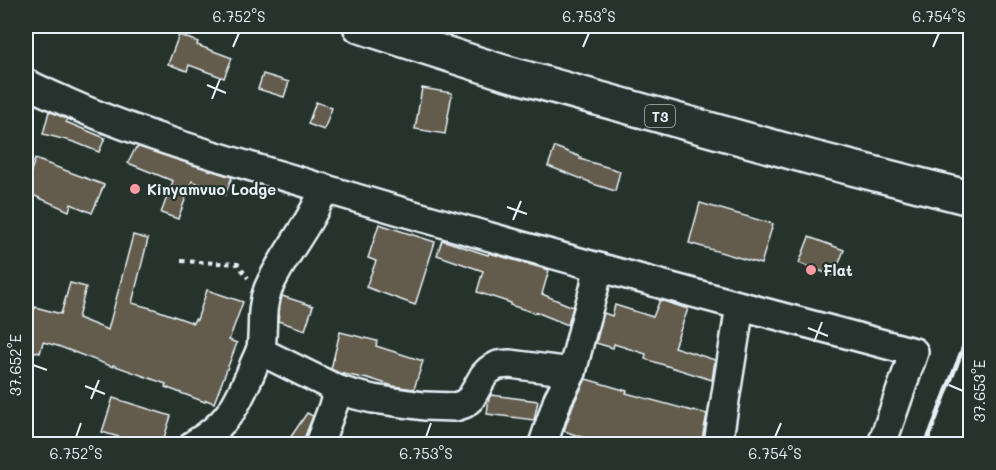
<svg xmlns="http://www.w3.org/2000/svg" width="996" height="470" font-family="Mali,sans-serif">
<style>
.building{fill:#645c4d;stroke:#e8f1f8;stroke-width:1.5}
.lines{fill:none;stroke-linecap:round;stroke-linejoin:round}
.minor-casing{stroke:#e8f1f8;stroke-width:32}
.highway-casing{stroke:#e8f1f8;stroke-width:38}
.path{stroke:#e8f1f8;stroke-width:4;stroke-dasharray:4.5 4.5;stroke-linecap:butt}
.minor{stroke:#26332d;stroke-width:27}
.highway{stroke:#26332d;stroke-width:33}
.rail{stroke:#e8f1f8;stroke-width:4.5}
.ticks{fill:none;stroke:#e8f1f8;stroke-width:2}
.poi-dot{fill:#ff9aa2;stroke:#26332d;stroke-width:2}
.labels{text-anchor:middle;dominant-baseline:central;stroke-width:4.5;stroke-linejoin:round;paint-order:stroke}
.shield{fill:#26332d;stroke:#aeb8bb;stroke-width:1.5}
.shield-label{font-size:14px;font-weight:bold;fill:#e8f1f8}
.poi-label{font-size:15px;font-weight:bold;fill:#e8f1f8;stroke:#26332d;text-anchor:start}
.neatline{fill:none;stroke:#e8f1f8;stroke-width:2}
.ticks-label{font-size:15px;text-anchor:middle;fill:#e8f1f8}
</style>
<rect width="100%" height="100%" fill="#26332d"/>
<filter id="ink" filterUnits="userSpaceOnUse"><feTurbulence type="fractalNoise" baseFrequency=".0167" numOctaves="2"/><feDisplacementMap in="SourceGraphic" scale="12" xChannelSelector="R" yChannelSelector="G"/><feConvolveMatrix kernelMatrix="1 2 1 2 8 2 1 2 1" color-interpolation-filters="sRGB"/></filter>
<g filter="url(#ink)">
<!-- building -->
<g class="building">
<polygon points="179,35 198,42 197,45 232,58 224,78 189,65 187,71 168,64"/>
<polygon points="263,74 289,82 284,97 258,89"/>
<polygon points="422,88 452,93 445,134 415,129"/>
<polygon points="316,102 332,108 324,130 308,124"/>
<polygon points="49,111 67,119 66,122 105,138 99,152 74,142 43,134"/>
<polygon points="139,147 232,177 225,195 192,181 178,219 161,213 173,181 128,163 135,149"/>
<polygon points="555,147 581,157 580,159 620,171 615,191 590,183 590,182 548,166"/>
<polygon points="35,159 104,185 92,213 71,204 69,211 26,192 26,186"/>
<polygon points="700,203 773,224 761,264 689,243"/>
<polygon points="379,224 435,242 415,305 366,287 376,261 368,258"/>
<polygon points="133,235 148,239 132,303 154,309 193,323 195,319 197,320 207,290 243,302 229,340 237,343 214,403 206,400 205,402 165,387 166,384 113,365 113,367 58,346 43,342 40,353 26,349 26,318 31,320 35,307 61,314 70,283 86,287 78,318 108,330"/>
<polygon points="809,237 844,250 834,276 799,263"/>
<polygon points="442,240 488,255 489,253 549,270 542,294 573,307 568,325 536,312 535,313 510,305 511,303 477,292 483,271 437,255"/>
<polygon points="282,296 313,306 305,330 278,321 280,306"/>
<polygon points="660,300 688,309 674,347 715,360 712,380 645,359 646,354 614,344 613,348 596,343 604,313 612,316 615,305 653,317"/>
<polygon points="340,332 377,341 376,346 423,361 414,389 393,386 368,378 368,379 339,373 331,369"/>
<polygon points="586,379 627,391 626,393 692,411 693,410 707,414 701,444 602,444 564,431 573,405"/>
<polygon points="491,395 538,401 534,420 487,414 489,398"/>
<polygon points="113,398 171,416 162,444 142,444 102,432"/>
<polygon points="307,413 313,416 304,439 304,444 286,444"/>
</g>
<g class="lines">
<!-- minor casing -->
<g class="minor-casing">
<g id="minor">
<path d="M26,83C45,93 65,101 85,110C164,143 247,165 329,190C523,248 718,300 914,352L882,444"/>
<polyline points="260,351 339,390 356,395 373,399 424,406 455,407 464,404 471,398 484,375 489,370 498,365 510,364 572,372"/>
<path d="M194,444C228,424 237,405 252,370C254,363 259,355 261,348C264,328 260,309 268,289C283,254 311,225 324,188"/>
<polyline points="319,444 339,390"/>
<polyline points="543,444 558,399 572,372 585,321 594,289 598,267"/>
<polyline points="718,444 740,306"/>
</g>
</g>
<!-- highway casing -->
<g class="highway-casing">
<polyline id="highway" points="360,26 503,72 813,158 970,198"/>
</g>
<!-- path -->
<g class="path">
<polyline points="181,261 238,264 248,278"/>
<polyline points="926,444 970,330"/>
</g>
<!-- minor -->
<use href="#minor" class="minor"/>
<!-- highway -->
<use href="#highway" class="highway"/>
<!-- rail -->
<polyline class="rail" points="926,444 970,330"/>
</g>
</g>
<!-- ticks -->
<path class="ticks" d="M233,47L239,33M583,47L589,33M933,47L939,33M207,85L226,93M212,99L220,79M507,207L527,214M513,220L521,201M808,328L828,336M814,342L822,322M33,365L47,370M949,385L963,391M85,386L105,394M91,399L99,380M76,437L81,423M426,437L431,423M775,437L781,423"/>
<!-- markers -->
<g class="poi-dot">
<circle cx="135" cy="189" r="6"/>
<circle cx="811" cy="270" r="6"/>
</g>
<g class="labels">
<!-- shield labels -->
<rect class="shield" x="645" y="105" width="30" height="22" rx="4.5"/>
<g class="shield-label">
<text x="660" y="116">T3</text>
</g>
<!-- poi labels -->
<g class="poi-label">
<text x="147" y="189">Kinyamvuo Lodge</text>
<text x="823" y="270">Flat</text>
</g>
</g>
<!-- margin -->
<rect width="996" height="470" fill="none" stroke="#26332d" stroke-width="66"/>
<rect x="33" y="33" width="930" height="404" class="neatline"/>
<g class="ticks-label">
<text x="239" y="22">6.752°S</text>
<text x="589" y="22">6.753°S</text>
<text x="939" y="22">6.754°S</text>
<text transform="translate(16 365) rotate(-90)" y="5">37.652°E</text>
<text transform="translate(980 391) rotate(-90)" y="5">37.653°E</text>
<text x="76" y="459">6.752°S</text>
<text x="426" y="459">6.753°S</text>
<text x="775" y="459">6.754°S</text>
</g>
</svg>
